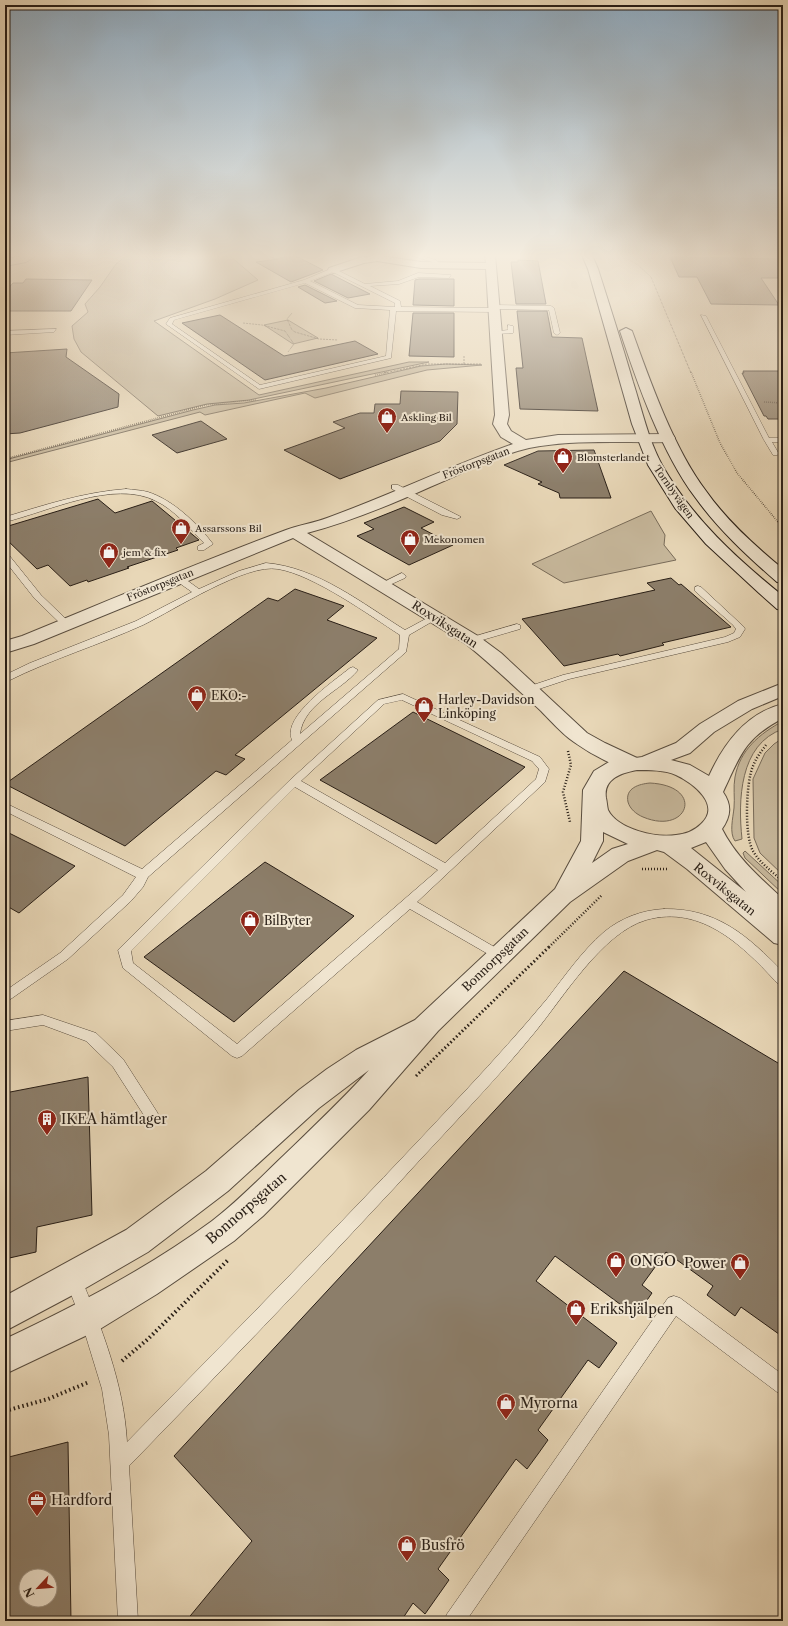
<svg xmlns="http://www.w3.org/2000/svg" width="788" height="1626" font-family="'Libre Caslon Text',serif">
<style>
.green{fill:#c7b89c;stroke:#786b59}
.building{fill:#8c7e6a;stroke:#281e16;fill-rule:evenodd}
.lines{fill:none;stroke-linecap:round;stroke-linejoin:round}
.service-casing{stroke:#584c3e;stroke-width:1}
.minor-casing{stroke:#584c3e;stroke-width:2}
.tertiary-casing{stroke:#584c3e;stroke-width:2}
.secondary-casing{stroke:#281e16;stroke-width:2}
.path-far5{stroke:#281e16;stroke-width:1;stroke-dasharray:0.5 1;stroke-linecap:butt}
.path-far4{stroke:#281e16;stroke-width:1.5;stroke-dasharray:0.5 1.5;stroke-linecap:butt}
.path-far3{stroke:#281e16;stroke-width:2;stroke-dasharray:1 1.5;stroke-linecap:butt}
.path-far2{stroke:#281e16;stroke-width:2.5;stroke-dasharray:1 2;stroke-linecap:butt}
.path-far1{stroke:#281e16;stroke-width:3;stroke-dasharray:1.5 2.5;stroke-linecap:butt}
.path{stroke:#281e16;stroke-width:4;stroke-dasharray:1.5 3;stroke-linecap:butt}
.service{fill:#f0e5d0;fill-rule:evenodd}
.minor{fill:#f0e5d0;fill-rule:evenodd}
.tertiary{fill:#f0e5d0;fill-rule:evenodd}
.secondary{fill:#f0e5d0;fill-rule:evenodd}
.labels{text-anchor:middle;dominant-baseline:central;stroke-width:4;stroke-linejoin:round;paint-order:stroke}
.far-poi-label{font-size:10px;fill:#281e16;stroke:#f0e5d0;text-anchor:start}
.far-street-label{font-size:10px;fill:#281e16;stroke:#f0e5d0}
.street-label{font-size:12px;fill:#281e16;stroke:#f0e5d0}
.poi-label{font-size:12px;fill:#281e16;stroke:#f0e5d0;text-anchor:start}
.near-poi-label{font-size:14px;fill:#281e16;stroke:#f0e5d0;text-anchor:start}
.near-street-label{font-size:14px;fill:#281e16;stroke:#f0e5d0}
</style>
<rect width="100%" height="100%" fill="#e8d7b7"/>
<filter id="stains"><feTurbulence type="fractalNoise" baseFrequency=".005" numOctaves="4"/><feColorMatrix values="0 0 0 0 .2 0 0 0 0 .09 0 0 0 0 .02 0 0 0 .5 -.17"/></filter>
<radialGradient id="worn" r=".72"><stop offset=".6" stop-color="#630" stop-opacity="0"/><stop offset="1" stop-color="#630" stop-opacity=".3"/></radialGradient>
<!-- green -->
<g class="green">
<polygon points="128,255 229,255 258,280 215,299 154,321 259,395 409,362 429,362 249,400 207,404 158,416 81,352 74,339 72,326 88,312 85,304 100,287 116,264"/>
<polygon points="288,320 318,338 293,344 264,325"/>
<polygon points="446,364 482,365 427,370 315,398 305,393 205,415 200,412 5,463 5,460 193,410 215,405 244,403 326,388 421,366"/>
<polygon points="651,511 665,535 664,545 676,560 564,583 532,564"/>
<path d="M783,721V729C739,744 738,801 742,839L735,841C729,833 733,818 734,808C735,798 733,787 735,777C740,750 759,734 783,721Z"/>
<polygon points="783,738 783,875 760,853 754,838 753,779 765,753 774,744"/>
<path d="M650,783C706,786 688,836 643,817C636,814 630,809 628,802C625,788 639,784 650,783Z"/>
<polygon points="745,851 783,886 783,894 745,858 743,853"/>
</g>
<!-- building -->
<g class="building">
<polygon points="294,255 323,270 291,282 256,262 279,259"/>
<polygon points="670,257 783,259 783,278 761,278 779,305 711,304 697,277 679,277"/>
<polygon points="518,260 538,261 546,304 516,304 511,262 518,262"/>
<polygon points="331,274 370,294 348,298 314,281"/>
<polygon points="26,279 92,280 71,311 5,311 5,292 13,283 23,283"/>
<polygon points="419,279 454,279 454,306 413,305 415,280"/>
<polygon points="305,285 337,301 325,303 298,287"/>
<polygon points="517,311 547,311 552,337 582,338 598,411 520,409 516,368 523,368"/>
<polygon points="413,313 454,313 454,357 409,356"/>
<polygon points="220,315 284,356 355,341 378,354 265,380 182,323"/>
<polygon points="67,349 66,357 119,394 118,407 20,433 5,434 5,353"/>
<polygon points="743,371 783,371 783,419 768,419 766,416 764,416 742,373 744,373"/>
<polygon points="401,391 458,392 457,424 440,441 340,479 284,450 345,428 333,422 360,413 374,413 375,404 400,404"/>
<polygon points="201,421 227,439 177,453 152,435"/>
<polygon points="594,450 611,498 560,498 559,493 538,484 542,482 504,465 538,451"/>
<polygon points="98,499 115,513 152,501 199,540 176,548 178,550 127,567 129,568 88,582 87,580 70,586 48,565 37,569 5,538 5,527"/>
<polygon points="404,507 434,522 421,528 453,545 409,565 357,536 374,529 364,523"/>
<polygon points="671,578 679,585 681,584 731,627 662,643 664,645 620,656 618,654 564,666 522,619 655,590 647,583"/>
<polygon points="295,589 344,606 327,620 377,638 235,755 245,759 226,775 216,771 125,846 5,784 268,598 278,601"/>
<polygon points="413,712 525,767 436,844 320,780"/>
<polygon points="5,831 75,866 19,913 5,905"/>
<polygon points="265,862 354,916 234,1022 144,957"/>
<polygon points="624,971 783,1066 783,1337 741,1307 735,1316 707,1295 713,1286 666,1252 642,1285 652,1293 636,1316 555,1256 536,1281 617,1343 599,1368 588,1360 538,1430 548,1440 538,1454 527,1469 516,1459 438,1569 449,1580 425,1614 413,1603 401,1621 186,1621 252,1541 174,1456"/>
<polygon points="88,1077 92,1215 37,1227 36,1252 5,1259 5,1093"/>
<path d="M68,1442L71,1621H5V1458ZM26,1576H50V1600H26Z"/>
</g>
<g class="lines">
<!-- service casing -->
<g class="service-casing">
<g id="service">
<polygon points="117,255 124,255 113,259 113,257"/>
<polygon points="418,255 436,260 441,265 437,266 432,262 413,256"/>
<path d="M333,268L365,284L398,281L418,273L451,275L449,278L419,277L399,284L370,286L400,301L401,307L493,308L491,307L494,305L551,306L554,308L560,333L557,335L554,333L549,310L495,309L497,310L494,312L396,311L391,358L259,389L166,324L170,318L304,280ZM333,272L395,303V307L358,305L310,281ZM305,283L355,308L390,310L386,356L260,385L172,324L174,320Z"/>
<polygon points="701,315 706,316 769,438 783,438 783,442 772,442 779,454 777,455 773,455 764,440"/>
<polygon points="508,325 513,326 513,333 496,334 493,332 508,330"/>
<polygon points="56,329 54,332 5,335 5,331"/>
<polygon points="392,485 398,485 461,517 457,519 442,515 392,489"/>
<path d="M126,489C133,490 141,490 148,492C173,500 197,523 213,544L204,550H198V546L204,543C190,529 175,510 156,501C114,479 47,512 5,522V517C45,505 84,492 126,489Z"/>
<polygon points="5,554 8,554 41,595 69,622 69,626 63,626 35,599 5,561"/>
<path d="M266,563C317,567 363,604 405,630L433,615L436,614L440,617L409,635L406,652L148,877L143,887L131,901L68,959L5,1003V991L60,953L123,895L136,877L5,811V803L142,869L292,740C281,717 334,681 350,668L353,667L358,670C341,691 304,703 300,734L399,649L400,635C369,615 314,575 278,569C246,563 174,610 143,625C99,645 52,659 8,681L5,682V675L30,663L136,621L192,592L175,580V576H181L199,589L239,571Z"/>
<polygon points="402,573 406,576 405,578 385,587 382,588 378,585"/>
<polygon points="698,586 701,587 744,627 745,629 740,637 728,642 569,679 530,692 525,689 527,687 563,675 725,637 734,633 736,629 733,625 695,591 695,587"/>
<polygon points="517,624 520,625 520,629 472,643 467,640 469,638"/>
<path d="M403,694L540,757L549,769L545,782L417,902L503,952L505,955L503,958L499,960L495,958L410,909L242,1056L237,1058L232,1056L123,968L118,950L290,780L378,700ZM402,700L532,761L539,769L536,779L445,863L301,781L384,704ZM295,787L438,870L237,1044L133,963L131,951Z"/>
<path d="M664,909C717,908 748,936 783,972V985L778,984C744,947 702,904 646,920C602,933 563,998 535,1032C492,1085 443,1134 397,1185C309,1280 219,1373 129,1466L138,1621H118L109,1435L102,1389L80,1317L65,1279L67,1273L73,1271L79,1273C101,1326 124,1384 127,1442C242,1325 356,1208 468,1088C495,1059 521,1030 547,999C565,976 582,951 604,932C621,918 642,910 664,909Z"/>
<polygon points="43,1015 96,1033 123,1059 157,1112 159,1116 157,1120 152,1122 147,1120 113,1067 86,1041 43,1025 5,1031 5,1021"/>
<polygon points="674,1296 680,1298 783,1375 783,1395 777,1392 676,1316 466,1621 444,1621 447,1614 668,1298"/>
</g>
</g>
<!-- minor casing -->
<g class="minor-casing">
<g id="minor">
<polygon points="24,255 37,255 26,262 5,266 5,260"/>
<path d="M269,255H285C281,259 273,259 269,255Z"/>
<path d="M375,255L421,262L486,263L485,255H495L509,415L507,424L511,431L526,440L558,435L668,434L673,435L675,438L673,441L668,442C622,443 574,439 529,448C495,456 461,474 430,487C390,505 349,522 307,533L478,636L501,653L587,733L605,743L637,758L640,763L637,768C621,772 588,752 574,742C562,734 551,721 541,711C516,688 492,665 466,644L293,538L34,644L5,653V641L22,636C110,600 197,563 286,530C299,525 314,523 327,518C390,495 450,466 513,444L501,437L493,424L495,415L486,269L421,268L377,261L364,263L333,273L328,270L329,268L359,258Z"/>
</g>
</g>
<!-- tertiary casing -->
<g class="tertiary-casing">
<path id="tertiary" d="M783,683V696L752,709L714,732L690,753L671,760L690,765L709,776C724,743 746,713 783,704V718C744,739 741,754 723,792C732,805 731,816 722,829C736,857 760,878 783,899V945L774,943L687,869L664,852L657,850L628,861L570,902L438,1031L369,1110L263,1216L234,1241L157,1294L100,1329L5,1374V1339C77,1305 148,1268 212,1221C237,1202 259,1179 281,1158C311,1129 341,1101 369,1070L319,1108L228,1191L148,1252L84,1289L5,1331V1296L126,1230L206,1171L299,1090L327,1069L356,1050L415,1020L555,889L581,841L583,790L594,771L609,762L642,757L676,743L700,724L738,701ZM637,770C650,770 664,770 676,775C693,783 722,805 701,824C694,831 686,834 676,835C657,838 618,830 608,810C607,806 607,802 606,798C603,779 621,773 637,770ZM603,832L628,844L612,849L592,863L603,841ZM706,842L725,869L746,892L691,848Z"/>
</g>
<!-- secondary casing -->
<g class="secondary-casing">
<g id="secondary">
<path d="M582,255H592L598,269C610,307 622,344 633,382C642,410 648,439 662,465C692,518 737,559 783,596V610L777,609L759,593L706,544L675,508L648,465L632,424L588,269Z"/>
<path d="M626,328L632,331C650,381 674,449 706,491C727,521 755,546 783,569V583L777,582C747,556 718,529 695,497C661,451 638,385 620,331Z"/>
</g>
</g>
<!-- path-far5 -->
<g class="path-far5">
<polyline points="621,255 638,265 651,277 691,373"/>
<polyline points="292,313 287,319 292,330 295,332 319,339 338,340"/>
<polyline points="243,323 262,325 285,331 294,344 288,352"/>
<polyline points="464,356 464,364"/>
<polyline points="384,373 427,364 481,364"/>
</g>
<!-- path-far4 -->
<g class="path-far4">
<polyline points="691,372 720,443 737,473 778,522"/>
<polyline points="375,375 388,372"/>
<polyline points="764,402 783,403"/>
<polyline points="5,459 206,405 256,400"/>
</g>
<!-- path-far3 -->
<polyline class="path-far3" points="778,521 783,527"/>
<!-- path-far2 -->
<g class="path-far2">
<path d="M766,745C761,752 756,758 753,766C746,782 744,835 753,851C760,863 772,872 783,881"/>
<polyline points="568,751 571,765 563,792 570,822"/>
<polyline points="642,869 669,869"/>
<polyline points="549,947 602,895"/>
</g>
<!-- path-far1 -->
<polyline class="path-far1" points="416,1076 550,946"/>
<!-- path -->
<g class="path">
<polyline points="122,1361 148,1339 228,1260"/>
<polyline points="5,1411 48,1399 89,1382"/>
</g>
<!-- service -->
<use href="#service" class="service"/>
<!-- minor -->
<use href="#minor" class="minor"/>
<!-- tertiary -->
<use href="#tertiary" class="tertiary"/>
<!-- secondary -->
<use href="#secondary" class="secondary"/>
</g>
<!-- sky -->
<linearGradient id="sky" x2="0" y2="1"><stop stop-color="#8ea9be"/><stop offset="0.53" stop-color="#f5eddf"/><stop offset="1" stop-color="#f5eddf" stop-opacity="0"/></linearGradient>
<rect width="788" height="483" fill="url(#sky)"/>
<!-- icons -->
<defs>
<g id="shop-pin" transform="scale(1)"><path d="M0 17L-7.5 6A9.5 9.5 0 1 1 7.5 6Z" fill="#8f2418" stroke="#f0e5d0"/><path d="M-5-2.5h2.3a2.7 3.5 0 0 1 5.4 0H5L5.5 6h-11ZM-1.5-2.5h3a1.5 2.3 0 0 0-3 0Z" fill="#fff"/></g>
<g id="building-pin" transform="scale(1)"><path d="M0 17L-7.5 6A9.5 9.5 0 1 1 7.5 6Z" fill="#8f2418" stroke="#f0e5d0"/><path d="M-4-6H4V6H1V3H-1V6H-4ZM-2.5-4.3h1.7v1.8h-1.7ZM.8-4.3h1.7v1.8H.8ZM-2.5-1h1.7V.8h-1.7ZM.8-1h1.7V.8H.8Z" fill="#fff"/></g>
<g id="office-pin" transform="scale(1)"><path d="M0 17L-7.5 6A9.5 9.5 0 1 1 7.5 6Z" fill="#8f2418" stroke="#f0e5d0"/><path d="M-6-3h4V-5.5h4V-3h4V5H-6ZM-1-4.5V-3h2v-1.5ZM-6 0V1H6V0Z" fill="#fff"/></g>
</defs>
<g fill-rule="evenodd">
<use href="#shop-pin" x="387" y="417"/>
<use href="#shop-pin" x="563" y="457"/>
<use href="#shop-pin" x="181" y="528"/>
<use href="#shop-pin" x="410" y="539"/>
<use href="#shop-pin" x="109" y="552"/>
<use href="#shop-pin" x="197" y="695"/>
<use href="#shop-pin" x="424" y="706"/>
<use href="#shop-pin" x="250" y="920"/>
<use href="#building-pin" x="47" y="1119"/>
<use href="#shop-pin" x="616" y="1261"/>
<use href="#shop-pin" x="740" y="1263"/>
<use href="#shop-pin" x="576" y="1309"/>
<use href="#shop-pin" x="506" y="1403"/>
<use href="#office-pin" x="37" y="1500"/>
<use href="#shop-pin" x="407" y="1545"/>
</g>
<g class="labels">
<!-- far-poi labels -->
<g class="far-poi-label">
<text x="401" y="417">Askling Bil</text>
<text x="577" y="457">Blomsterlandet</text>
<text x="195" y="528">Assarssons Bil</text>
<text x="424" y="539">Mekonomen</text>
<text x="123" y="552">jem &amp; fix</text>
</g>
<!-- far-street labels -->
<g class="far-street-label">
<text transform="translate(476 463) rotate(-21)">Fröstorpsgatan</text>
<text transform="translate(674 492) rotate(55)">Tornbyvägen</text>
<text transform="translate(160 585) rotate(-22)">Fröstorpsgatan</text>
</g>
<!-- street labels -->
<g class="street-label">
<text transform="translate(445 624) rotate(33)">Roxviksgatan</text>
<text transform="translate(725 889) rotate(39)">Roxviksgatan</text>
<text transform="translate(495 959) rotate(-44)">Bonnorpsgatan</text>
</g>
<!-- poi labels -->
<g class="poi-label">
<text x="211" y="695">EKO:-</text>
<text x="438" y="699">Harley-Davidson<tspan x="438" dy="14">Linköping</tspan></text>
<text x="264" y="920">BilByter</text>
</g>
<!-- near-poi labels -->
<g class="near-poi-label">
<text x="61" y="1119">IKEA hämtlager</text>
<text x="630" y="1261">ONGO</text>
<text x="726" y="1263" text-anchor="end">Power</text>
<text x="590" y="1309">Erikshjälpen</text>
<text x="520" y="1403">Myrorna</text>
<text x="51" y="1500">Hardford</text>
<text x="421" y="1545">Busfrö</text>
</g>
<!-- near-street labels -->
<g class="near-street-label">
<text transform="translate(246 1208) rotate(-41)">Bonnorpsgatan</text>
</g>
</g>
<!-- margin -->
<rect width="788" height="1626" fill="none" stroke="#e8d7b7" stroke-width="20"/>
<rect x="6" y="6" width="776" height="1614" fill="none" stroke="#281e16" stroke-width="2"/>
<rect x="10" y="10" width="768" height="1606" fill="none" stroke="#281e16"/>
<!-- north arrow -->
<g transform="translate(38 1588) rotate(244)"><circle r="19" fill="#f0e5d0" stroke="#a09586"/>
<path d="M0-3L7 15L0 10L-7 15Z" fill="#8f2418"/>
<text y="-6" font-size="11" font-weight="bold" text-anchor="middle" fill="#281e16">N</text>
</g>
<rect width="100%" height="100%" filter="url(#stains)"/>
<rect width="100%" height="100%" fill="url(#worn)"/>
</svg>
